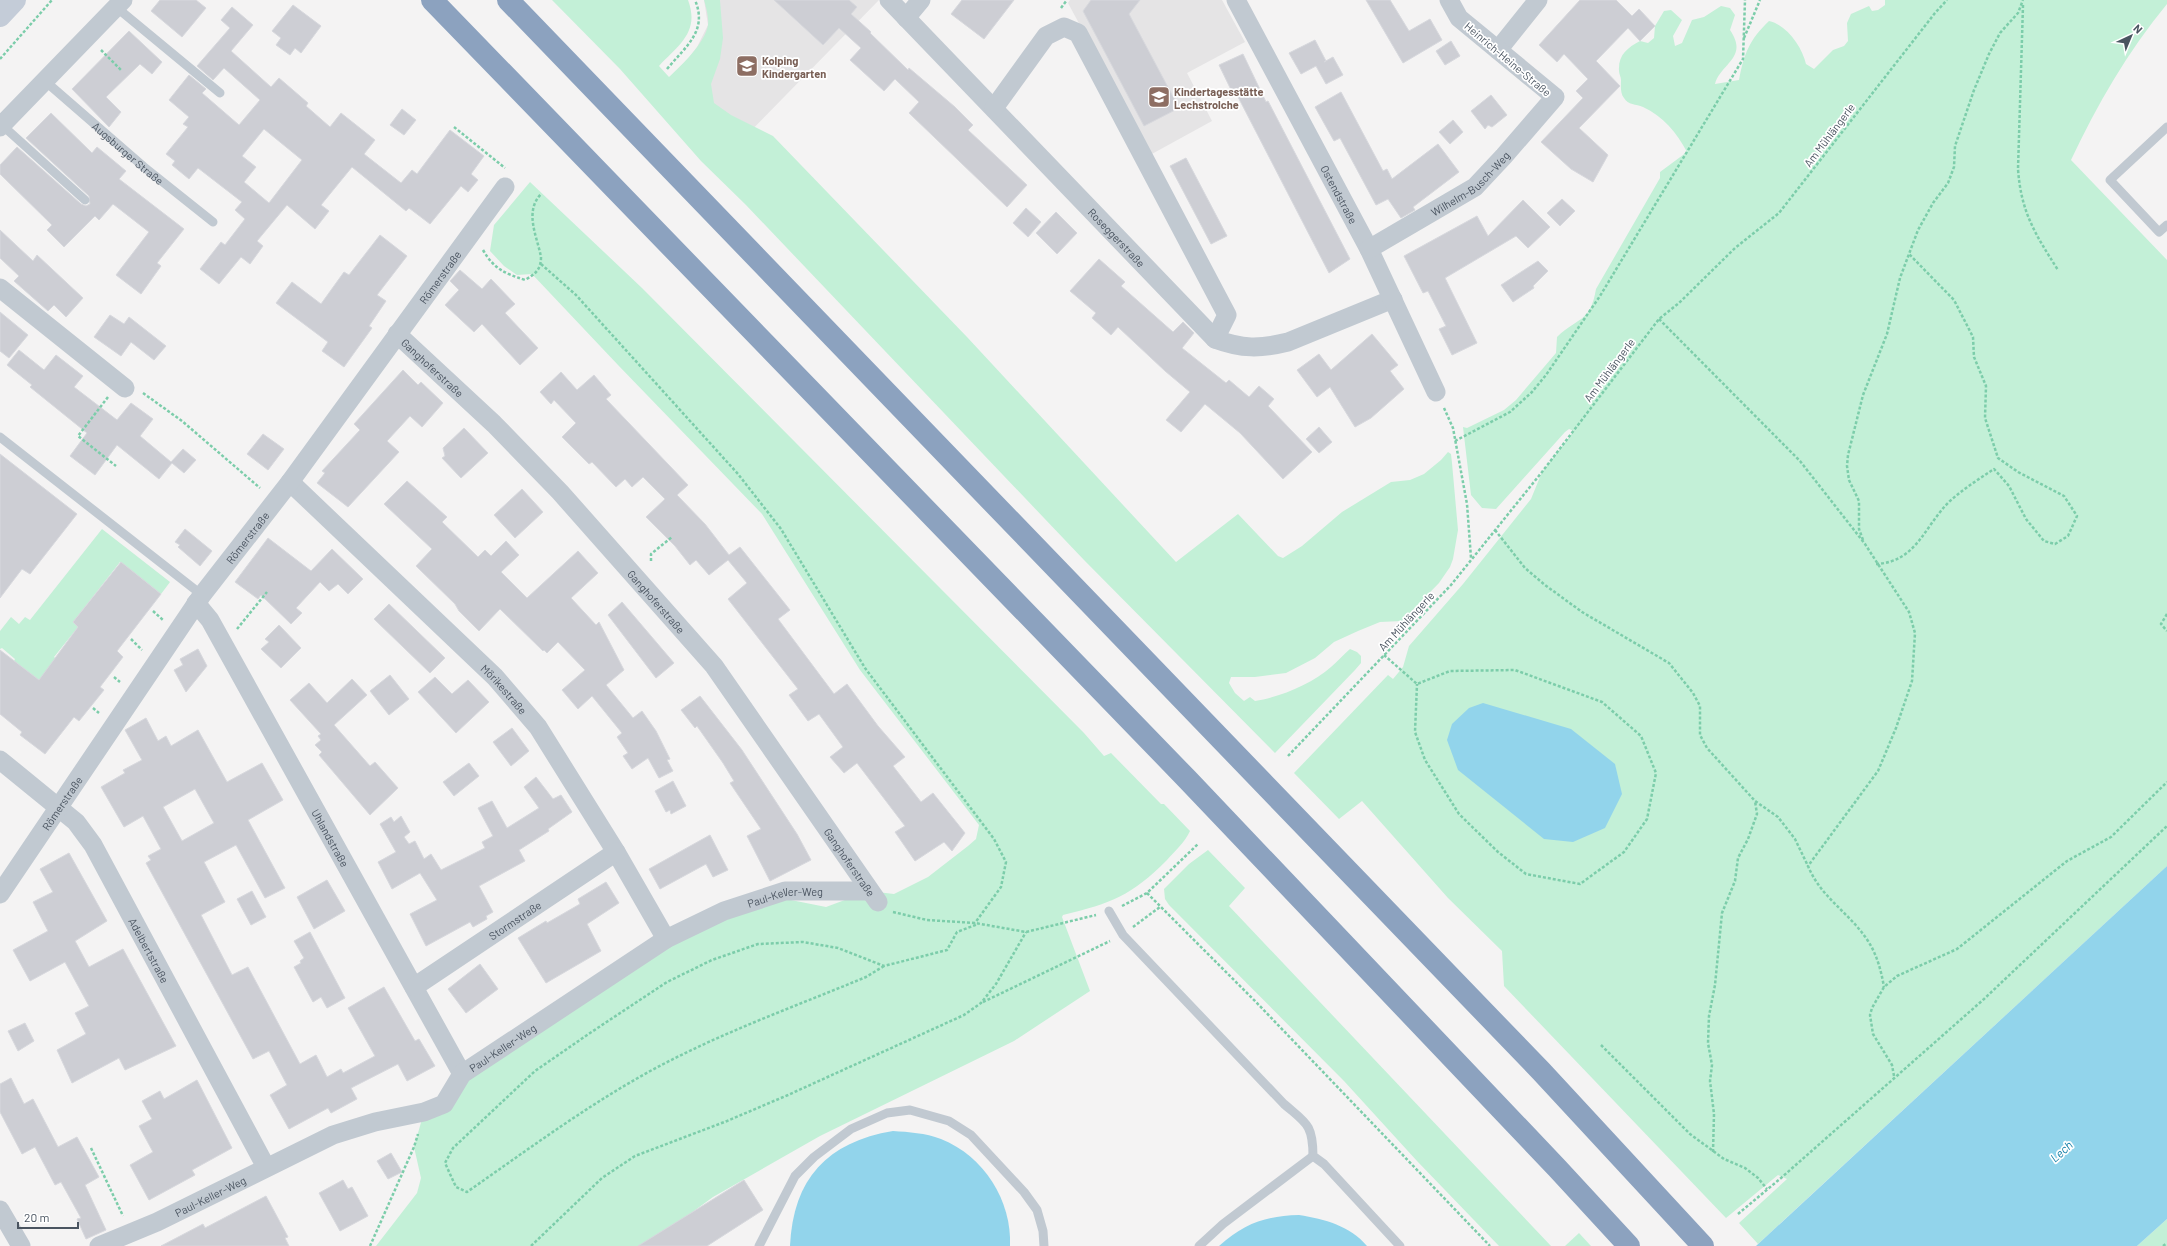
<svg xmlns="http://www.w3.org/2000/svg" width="2167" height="1246" font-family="Barlow,sans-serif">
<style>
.education{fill:#e5e4e5}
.green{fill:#c3f0d7}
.water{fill:#92d4eb}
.building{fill:#cdced4;stroke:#d7d8dd;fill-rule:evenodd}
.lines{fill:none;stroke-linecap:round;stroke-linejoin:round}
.path{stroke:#7ccdaa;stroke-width:2.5;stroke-dasharray:3 2;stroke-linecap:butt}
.lane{stroke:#c1c9d1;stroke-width:9}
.street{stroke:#c1c9d1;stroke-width:19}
.secondary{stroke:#c4ccd8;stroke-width:22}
.highway{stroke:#8ca2bf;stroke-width:22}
.labels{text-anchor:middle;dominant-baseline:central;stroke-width:3.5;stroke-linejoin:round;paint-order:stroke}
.street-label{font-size:11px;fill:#4a5460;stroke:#fff}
.education-label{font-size:11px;font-weight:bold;fill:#785e54;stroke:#fff;text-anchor:start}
.water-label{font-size:12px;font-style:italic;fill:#0f7da6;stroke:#fff}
</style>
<rect width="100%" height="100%" fill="#f4f3f3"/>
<!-- education -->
<g class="education">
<polygon points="704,0 879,0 740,142 674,73 687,60 697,47 708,25"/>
<polygon points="1070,0 1222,0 1245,42 1187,73 1212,121 1150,155 1068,3"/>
</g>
<!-- green -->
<g class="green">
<path d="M552,0H688C700,32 679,45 659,66L669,77C682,65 705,43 708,25C709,17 706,7 704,0H720L723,38L720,59L711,84L714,103L731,115L773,136L967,337L1176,562L1238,514L1278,556L1283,558L1302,546L1342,512L1391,482L1410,480L1424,474L1441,460L1448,452L1451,454L1452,463L1458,530L1453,559L1450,567L1439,583L1402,621L1380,622L1358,631L1334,642L1315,658L1286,673L1255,677H1231L1229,683L1235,693L1244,701L1250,697L1255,701C1280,697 1312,684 1331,667C1338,661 1343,655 1350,649L1357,652L1361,656V663L1355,670L1275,753L1084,560L746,205L701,161L620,69Z"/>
<path d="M1885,0H2167V4C2128,51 2097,105 2071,160L2167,260V866L1758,1244L1739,1223L1787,1179L1778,1175L1726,1218L1504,986L1502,951L1448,898L1362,801L1339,819L1294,773L1388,675L1393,679L1403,667L1409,646L1463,584L1531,499L1542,472L1574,431L1569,429L1565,432L1496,509L1482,508L1471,495L1463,427L1467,428L1504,410L1516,400L1556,353L1557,337C1579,316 1590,323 1596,289L1660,178V172L1687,152C1677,133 1663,116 1643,107C1636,104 1628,105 1624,98C1620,93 1621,86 1621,80C1621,77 1619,74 1619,71C1618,55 1627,48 1640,41L1648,43L1654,38L1655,26L1664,11L1671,10L1682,20L1673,36L1675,46L1682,43L1692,20L1704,17L1721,6L1730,8L1735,15L1730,30C1749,58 1721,63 1715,84L1739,80C1744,54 1749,40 1769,21C1787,25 1802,47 1806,64L1814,69L1833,50L1844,46L1848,41L1847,23L1851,14L1869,6L1872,11L1878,10L1885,5Z"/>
<path d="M530,182L642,288L1084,733L1104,756L1111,753L1161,804H1164L1190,831C1185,842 1175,851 1167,860C1131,896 1112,903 1063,915L1062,917L1090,991L1014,1041L820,1136L713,1197L646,1246H376L417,1193L421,1178L414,1147L424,1112L462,1074L666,939L786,899L826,907L869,891L894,894L928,877L968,846L976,839L979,825L860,670L762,514L618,365L532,274L517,275L504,266L490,251L494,225Z"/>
<polygon points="102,529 170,582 161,594 120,562 73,622 78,627 54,657 62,663 44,685 14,661 15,659 2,648 0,649 0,631 11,617 19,624 25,617 30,620"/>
<polygon points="1208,850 1245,888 1229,906 1551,1246 1499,1246 1417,1161 1344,1081 1169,905 1165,899 1164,889 1189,864"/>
<polygon points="2167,1219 2167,1246 2137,1246"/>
<polygon points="1579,1233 1591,1246 1565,1246"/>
</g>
<!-- water -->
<g class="water">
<polygon points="1483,703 1571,729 1615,764 1622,794 1605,828 1573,842 1544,839 1458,770 1447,740 1452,724 1469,708"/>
<polygon points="2167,866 2167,1219 2137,1246 1756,1246"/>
<path d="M893,1131C909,1132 925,1133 941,1139C984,1156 1012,1201 1010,1246H790C793,1179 827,1142 893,1131Z"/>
<path d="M1299,1215C1325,1219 1350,1226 1367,1246H1219C1245,1223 1265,1216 1299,1215Z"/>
</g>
<!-- building -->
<g class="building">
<polygon points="160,0 196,0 206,8 182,37 151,11"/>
<polygon points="774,0 849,0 857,7 851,14 871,32 870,33 908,70 909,68 955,107 973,125 968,130 1027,185 1007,207 909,113 919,102 895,79 884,91 850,60 861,48 839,28 823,45"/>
<polygon points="962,0 1014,0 984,39 951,14"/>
<polygon points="1091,0 1140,0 1129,14 1179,108 1144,126 1083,11"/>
<polygon points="1366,0 1390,0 1409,31 1430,19 1442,40 1403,63"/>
<polygon points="1580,0 1616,0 1632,16 1639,9 1655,26 1640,41 1628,28 1596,61 1620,86 1579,128 1608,155 1593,182 1571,169 1541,142 1583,98 1576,91 1588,79 1564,54 1557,62 1539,45"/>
<polygon points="293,5 321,26 301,53 295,48 290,55 276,45 281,38 272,31"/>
<path d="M232,7L253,25L231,51L271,87L279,78L308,103L306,106L330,127L341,113L375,140L364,154L401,183L412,170L417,174L450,130L484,156L471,174L478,180L468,192L461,186L430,224L409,208L406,211L352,167L321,205L329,211L315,229L287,205L257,241L263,246L250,264L241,257L219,284L200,269L221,242L225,245L245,219L235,210L242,202L198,168L189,179L172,165L175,161L166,154L188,127L183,124L189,117L169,100L189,75L206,89L202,93L239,125L260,100L224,68L213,80L197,66L230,28L221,20ZM264,129L302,160L269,203L244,182L256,167L242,156Z"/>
<polygon points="129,31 162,62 152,74 140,64 106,97 121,112 109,127 72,89"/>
<polygon points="1315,40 1326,61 1324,62 1333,57 1343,75 1326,84 1316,66 1301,74 1289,53"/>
<polygon points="1451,41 1460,56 1445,65 1436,51"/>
<polygon points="1243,54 1266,102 1268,101 1350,259 1329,273 1237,95 1234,96 1219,65"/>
<polygon points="1341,92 1383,171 1387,169 1392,179 1438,144 1459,172 1413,207 1415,210 1401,218 1388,199 1376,205 1340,138 1334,141 1315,107"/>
<polygon points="1491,95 1507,115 1492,127 1488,125 1485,129 1471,111"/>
<polygon points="402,109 416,120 404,135 390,125"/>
<polygon points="51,113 92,153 97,147 126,171 119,179 184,229 157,263 161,266 141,294 116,275 149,232 113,204 99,220 95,216 64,247 47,230 52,225 0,174 0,165 17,147 81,204 86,206 90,204 89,196 26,138"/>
<polygon points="1453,120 1463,132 1450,144 1439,132"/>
<polygon points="1186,158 1227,236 1211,244 1170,166"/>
<polygon points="1562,199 1575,211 1560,226 1547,213"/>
<polygon points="1523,200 1550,227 1528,248 1516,236 1445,278 1477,343 1452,355 1439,329 1446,326 1428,291 1423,293 1404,256 1477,216 1488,236"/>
<polygon points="1026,208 1041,222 1028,237 1013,223"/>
<polygon points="1056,212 1077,233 1057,254 1036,233"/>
<polygon points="0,230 33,261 37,255 83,298 66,317 54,305 48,311 14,281 19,276 0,258"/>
<polygon points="380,235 407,256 377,295 386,301 369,326 372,328 344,367 322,351 328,342 276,303 292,282 321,304 344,272 349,275"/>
<polygon points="1099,259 1125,282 1121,286 1173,332 1183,322 1194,333 1182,348 1226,383 1229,380 1249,397 1259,386 1274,399 1268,406 1312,452 1283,479 1240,433 1205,404 1181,432 1166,420 1190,392 1165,371 1118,327 1111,335 1092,318 1096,313 1070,291"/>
<polygon points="1538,261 1548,271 1533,286 1534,288 1513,302 1501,285"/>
<polygon points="460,270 482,289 491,279 515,304 505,313 538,348 520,365 482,324 474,332 445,305 459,290 450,281"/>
<polygon points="0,312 28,335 9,358 0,351"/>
<polygon points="110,315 124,324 129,317 166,346 154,360 131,342 121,356 94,337"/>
<polygon points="1372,334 1398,365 1390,371 1404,389 1371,418 1355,427 1330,387 1317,397 1297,370 1319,354 1331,370"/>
<polygon points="19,350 44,370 56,355 83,376 74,387 117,420 131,403 153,419 140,436 171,462 183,449 196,460 184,473 172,463 159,479 117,445 95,475 70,456 87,433 30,387 32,385 7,365"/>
<polygon points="403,370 418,385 421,382 443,403 422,427 410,416 387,441 399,452 348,507 317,483 325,473 322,471 360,430 354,424"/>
<polygon points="561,372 577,390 594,375 611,395 606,399 688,485 677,495 705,524 729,555 740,547 790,610 778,619 834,694 847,684 878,726 905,757 893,766 921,802 933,793 965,833 952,851 944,842 915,861 895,832 905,826 857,763 844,773 830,757 843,747 819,714 808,721 789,695 798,689 728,599 747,583 728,560 709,575 696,560 690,565 675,546 646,517 665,499 643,477 632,487 625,479 616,487 592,462 589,464 562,437 576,423 554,400 551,404 540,392"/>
<polygon points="1319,427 1332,442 1319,453 1306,439"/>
<polygon points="464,428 488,453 461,478 442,458 445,456 443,448"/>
<polygon points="263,434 284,449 268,470 247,454"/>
<polygon points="0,454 77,514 30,574 22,569 0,598"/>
<polygon points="407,481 447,517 442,522 478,557 485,550 491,556 506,541 519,555 501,572 527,598 578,551 598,573 571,598 596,625 599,622 624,670 606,685 633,718 642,711 656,731 670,759 667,760 673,771 659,778 648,758 632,769 623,756 628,753 617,737 622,733 592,696 578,709 562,690 585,670 558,642 547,653 544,650 543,651 500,609 479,631 459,611 455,604 416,566 432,549 384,504"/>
<polygon points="522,489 543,512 515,538 494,515"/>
<polygon points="185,529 212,551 200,566 178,547 180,545 175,542"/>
<polygon points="268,538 311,571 332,549 363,579 348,594 338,584 329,591 320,582 296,608 302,613 291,624 261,595 258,599 235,582"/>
<polygon points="121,562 161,594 117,651 123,657 100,687 104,690 79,721 74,717 45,754 20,735 22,732 0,714 0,650 39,680 78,627 73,622"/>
<polygon points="622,602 674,663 656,678 608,615"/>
<polygon points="389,604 445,658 430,673 374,619"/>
<polygon points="279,625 301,648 281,668 261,649 269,642 265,639"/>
<polygon points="198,649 207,666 186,692 174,670 183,665 180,659"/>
<polygon points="390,675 409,699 389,715 370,691"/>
<polygon points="435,677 452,694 468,680 489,702 456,733 418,692"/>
<polygon points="352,679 367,695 334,725 370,766 375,762 398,788 370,815 319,755 322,752 315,745 321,740 318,736 321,734 290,700 309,683 327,703"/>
<polygon points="700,696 742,750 797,834 811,860 770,881 747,836 761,829 730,783 734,781 723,763 697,726 695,728 681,710"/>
<path d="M146,718L158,741L166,736L171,746L198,730L227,782L262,763L283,800L248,820L285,888L265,898L236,845L204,862L225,902L201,915L232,975L248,967L300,1064L316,1055L327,1077L341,1069L343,1073L375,1056L348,1008L384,987L415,1041L419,1039L435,1066L407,1081L398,1064L351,1088L357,1099L331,1113L328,1108L289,1129L270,1095L287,1085L269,1051L253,1059L146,863L151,860L148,856L161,849L143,816L124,827L101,787L125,773L123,770L142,760L125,730ZM195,789L214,823L182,841L163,807Z"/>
<polygon points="512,728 529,751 511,766 493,742"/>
<polygon points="469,763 479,776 454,796 443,782"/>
<polygon points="536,777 553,799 561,795 572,812 548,829 549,831 519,850 525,861 479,886 493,912 486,916 487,919 473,927 470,922 426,946 410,914 437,900 420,873 392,889 378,862 396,852 380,824 391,817 394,822 401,816 410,832 404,837 409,844 415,841 424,859 431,854 441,870 485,848 482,842 493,836 478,808 492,801 507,828 539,808 524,787"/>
<polygon points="673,781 686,806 671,814 670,810 666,812 655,791"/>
<polygon points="710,835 728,870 713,877 706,864 660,889 649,869"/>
<polygon points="69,853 107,921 75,941 89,967 123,949 176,1046 125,1070 119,1058 72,1083 57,1050 86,1034 75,1013 89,1006 65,962 30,981 13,950 48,931 33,902 53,892 40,869"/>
<polygon points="327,880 345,911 314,929 297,897"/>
<polygon points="606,882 619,903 587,924 601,951 546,983 518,938 546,921 547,923 580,904 578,899"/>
<polygon points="252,891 266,917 251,925 237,899"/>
<polygon points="310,932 345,998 327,1008 321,997 313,1002 294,967 301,963 300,961 304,958 294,941"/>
<polygon points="480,964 498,989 466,1013 448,989"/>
<polygon points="25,1023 34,1041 18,1051 8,1031"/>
<polygon points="11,1078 24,1104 33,1099 58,1147 77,1137 99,1177 85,1185 106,1230 86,1239 77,1219 81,1218 61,1182 55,1185 35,1147 22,1154 0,1112 0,1084"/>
<polygon points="197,1080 232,1148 192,1170 195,1175 149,1200 130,1165 153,1152 139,1126 152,1119 142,1101 160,1091 164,1099"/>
<polygon points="391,1153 402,1172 388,1179 377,1161"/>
<polygon points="343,1180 348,1189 352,1187 368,1216 340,1231 319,1193"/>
<polygon points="744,1180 763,1210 707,1246 638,1246"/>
<polygon points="266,1196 288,1237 285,1238 289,1246 161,1246 203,1224 205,1228"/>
</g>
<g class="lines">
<!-- path -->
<g class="path">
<path d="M2023,5L2018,169C2021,212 2035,234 2058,270"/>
<polyline points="1061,8 1067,0"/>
<polyline points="1744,38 1760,0"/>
<polyline points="101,50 122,71"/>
<polyline points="0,59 52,0"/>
<path d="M667,69C686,46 708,31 695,0"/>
<polyline points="454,127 505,168"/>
<path d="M483,250C494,269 504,273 525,280C535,274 541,270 541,257C537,236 524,212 541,194"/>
<polyline points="541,264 576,295 738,474 781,529 865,668 994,839 1006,862 1001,887 975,923"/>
<path d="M1659,319L1800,461L1865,544L1909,612L1915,633L1912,681L1896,728L1878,771L1808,866C1821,898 1850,913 1868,941C1877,955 1881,970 1884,987"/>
<polyline points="143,393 182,421 260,488"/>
<polyline points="108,397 78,436 116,466"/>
<polyline points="1444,408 1453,428 1467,504 1471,558"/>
<polyline points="1455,441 1510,412 1532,392 1546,375 1600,296 1743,59 1745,0"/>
<polyline points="1495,530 1525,568 1545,585 1582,612 1669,663 1693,693 1700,706 1700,735 1707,748 1755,801 1778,817 1795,839 1808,866"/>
<polyline points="1863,540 1859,529 1859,501 1849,480 1847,466 1848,455 1863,395 1887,334 1900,278 1918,230 1933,203 1948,183 1954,167 1955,146 1974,90 1989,54 2000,33 2018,13 2023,0"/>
<polyline points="651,561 651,554 672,537"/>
<path d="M1876,564C1917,562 1924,526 1950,501C1963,489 1979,479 1994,469L2009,486L2026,519L2044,541L2055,544L2068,536L2077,516L2064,496L2018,472L1998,458L1985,418L1986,386L1974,357L1973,337L1954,300L1909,254"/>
<polyline points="153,611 163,620"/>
<polyline points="2167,614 2161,624 2167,631"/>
<polyline points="237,629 267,592"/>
<polyline points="131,639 142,650"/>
<polyline points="1384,655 1417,684 1450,671 1515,670 1602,702 1641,736 1656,773 1647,819 1624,852 1580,884 1526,874 1498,852 1459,814 1425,760 1415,732 1417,684"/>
<polyline points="114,677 120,682"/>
<polyline points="93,708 99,713"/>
<polyline points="1288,756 1451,585 1542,472 1659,319 1679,303 1735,248 1779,213 1935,13 1947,0"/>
<polyline points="1147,893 1256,1002 1490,1246"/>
<polyline points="1122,906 1147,893 1198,844"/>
<polyline points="893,912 927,920 975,923 1026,932 1096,915"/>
<polyline points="1133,927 1160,907"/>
<path d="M884,966L866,977C789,1009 709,1037 636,1079C577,1113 523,1153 467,1192L456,1187L445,1163L453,1148L535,1071L590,1033L667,982L712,960L758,944L803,942L838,948L884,966L947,950L957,932L978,924"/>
<polyline points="983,1002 1110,941"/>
<polyline points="1601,1045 1690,1134 1724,1159 1745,1168 1758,1178 1767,1189"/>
<polyline points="1894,1076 1892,1065 1873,1034 1870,1015 1872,1008 1884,987 1897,976 1957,949 2067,861 2111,837 2167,782"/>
<polyline points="91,1148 123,1216"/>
<polyline points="1713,1152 1714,1114 1710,1081 1712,1065 1708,1043 1709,1016 1715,985 1722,913 1735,881 1738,858 1748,839 1757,814 1755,801"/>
<polyline points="1738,1214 1781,1178 1984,999 2167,826"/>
<polyline points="370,1246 414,1147 418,1134"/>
<polyline points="531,1246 602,1178 635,1156 727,1121 788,1095 964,1015 981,1003 996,984 1026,932"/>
<polyline points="2163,1246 2167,1243"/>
</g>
<!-- lane -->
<g class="lane">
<polyline points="116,7 220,93"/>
<path id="s1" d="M45,81L144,167L213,222"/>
<polyline points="2,125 85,200"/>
<polyline points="2167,127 2110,180 2159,232 2167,225"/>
<polyline points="0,437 202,595"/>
<path d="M1109,911L1123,935L1284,1104C1306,1123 1313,1124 1313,1156L1324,1164L1400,1246"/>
<polyline points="759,1246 795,1176 814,1157 851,1129 887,1113 910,1110 949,1121 971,1135 1024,1192 1037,1210 1043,1231 1044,1246"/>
<polyline points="1199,1246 1223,1224 1313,1156"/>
</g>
<!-- street -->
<g class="street">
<path id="s2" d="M889,0L1215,339C1242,349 1260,349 1288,342L1393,299"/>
<path id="s3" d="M1236,0L1369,249L1436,392"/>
<polyline points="906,18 921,0"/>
<polyline points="1498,50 1538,0"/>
<polyline points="994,108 1046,36 1064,27 1078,33 1227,315 1215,339"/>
<polyline points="0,127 123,0"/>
<path id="s4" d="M1369,249L1475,187L1504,156L1555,97L1459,18L1449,0"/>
<polyline points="0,288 125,388"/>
<path id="s5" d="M397,334L494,424L560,492L714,666L878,902"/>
<path id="s6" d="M290,482L495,677L538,727L616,852L666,939"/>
<path id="s7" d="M196,603L210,620L462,1074"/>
<path id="s8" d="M0,760L76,822L93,845L266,1167"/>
<path id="s9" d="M0,894L202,595L290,482L505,187"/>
<path id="s10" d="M414,987L616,852"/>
<polyline points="0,1210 21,1246"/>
<path id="s11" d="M99,1246L157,1222L333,1135L375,1122L424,1112L444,1104L462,1074L666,939L724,911L785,891H869"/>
</g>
<!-- secondary -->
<polyline class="secondary" points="0,16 15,0"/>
<!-- highway -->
<g class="highway">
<polyline points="432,0 1187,779 1557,1168 1629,1246"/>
<polyline points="508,0 1541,1071 1703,1246"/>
</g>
</g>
<!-- icons -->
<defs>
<g id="school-square" transform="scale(1.15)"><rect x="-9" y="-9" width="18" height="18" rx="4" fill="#8d6e63" stroke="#fff"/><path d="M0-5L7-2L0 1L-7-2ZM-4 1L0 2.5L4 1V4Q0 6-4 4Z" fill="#fff"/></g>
</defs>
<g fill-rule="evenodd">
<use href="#school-square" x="747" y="66"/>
<use href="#school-square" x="1159" y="97"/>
</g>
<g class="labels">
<!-- street labels -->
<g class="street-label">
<text transform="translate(1508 59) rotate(40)">Heinrich-Heine-Straße</text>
<text transform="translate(1829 135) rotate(-53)">Am Mühlängerle</text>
<text stroke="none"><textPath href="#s1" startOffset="110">Augsburger Straße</textPath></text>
<text stroke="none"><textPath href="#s4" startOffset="121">Wilhelm-Busch-Weg</textPath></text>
<text stroke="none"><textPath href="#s3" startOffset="220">Ostendstraße</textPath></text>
<text stroke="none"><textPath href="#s2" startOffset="329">Roseggerstraße</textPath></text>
<text stroke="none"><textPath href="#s9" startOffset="758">Römerstraße</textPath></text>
<text stroke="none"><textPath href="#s5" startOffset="49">Ganghoferstraße</textPath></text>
<text transform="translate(1609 370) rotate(-53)">Am Mühlängerle</text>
<text stroke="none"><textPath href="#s9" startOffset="434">Römerstraße</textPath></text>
<text stroke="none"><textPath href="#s5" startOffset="373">Ganghoferstraße</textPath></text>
<text transform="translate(1406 621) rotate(-47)">Am Mühlängerle</text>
<text stroke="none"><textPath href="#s6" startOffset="298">Mörikestraße</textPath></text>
<text stroke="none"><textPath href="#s9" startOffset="110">Römerstraße</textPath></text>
<text stroke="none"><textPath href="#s7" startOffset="271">Uhlandstraße</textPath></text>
<text stroke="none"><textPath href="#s5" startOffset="698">Ganghoferstraße</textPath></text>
<text stroke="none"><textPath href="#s11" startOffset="782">Paul-Keller-Weg</textPath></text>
<text stroke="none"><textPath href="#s10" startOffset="121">Stormstraße</textPath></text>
<text stroke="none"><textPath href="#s8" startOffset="246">Adelbertstraße</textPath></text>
<text stroke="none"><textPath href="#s11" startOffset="458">Paul-Keller-Weg</textPath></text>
<text stroke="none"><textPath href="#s11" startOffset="122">Paul-Keller-Weg</textPath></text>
</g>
<!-- education labels -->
<g class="education-label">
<text x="762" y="60">Kolping<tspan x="762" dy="13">Kindergarten</tspan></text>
<text x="1174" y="91">Kindertagesstätte<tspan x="1174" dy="13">Lechstrolche</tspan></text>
</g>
<!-- water labels -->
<g class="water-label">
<text transform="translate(2061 1151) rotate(-42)">Lech</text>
</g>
</g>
<!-- north arrow -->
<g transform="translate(2131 36) rotate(44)" stroke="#ffffff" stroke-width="3" paint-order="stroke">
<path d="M0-3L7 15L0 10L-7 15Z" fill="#4a5460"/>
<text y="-6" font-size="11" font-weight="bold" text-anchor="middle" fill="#4a5460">N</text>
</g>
<!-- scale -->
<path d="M18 1222v6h60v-6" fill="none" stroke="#4a5460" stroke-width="2"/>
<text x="24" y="1222" font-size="12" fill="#4a5460" stroke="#ffffff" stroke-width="3" paint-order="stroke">20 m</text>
</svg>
